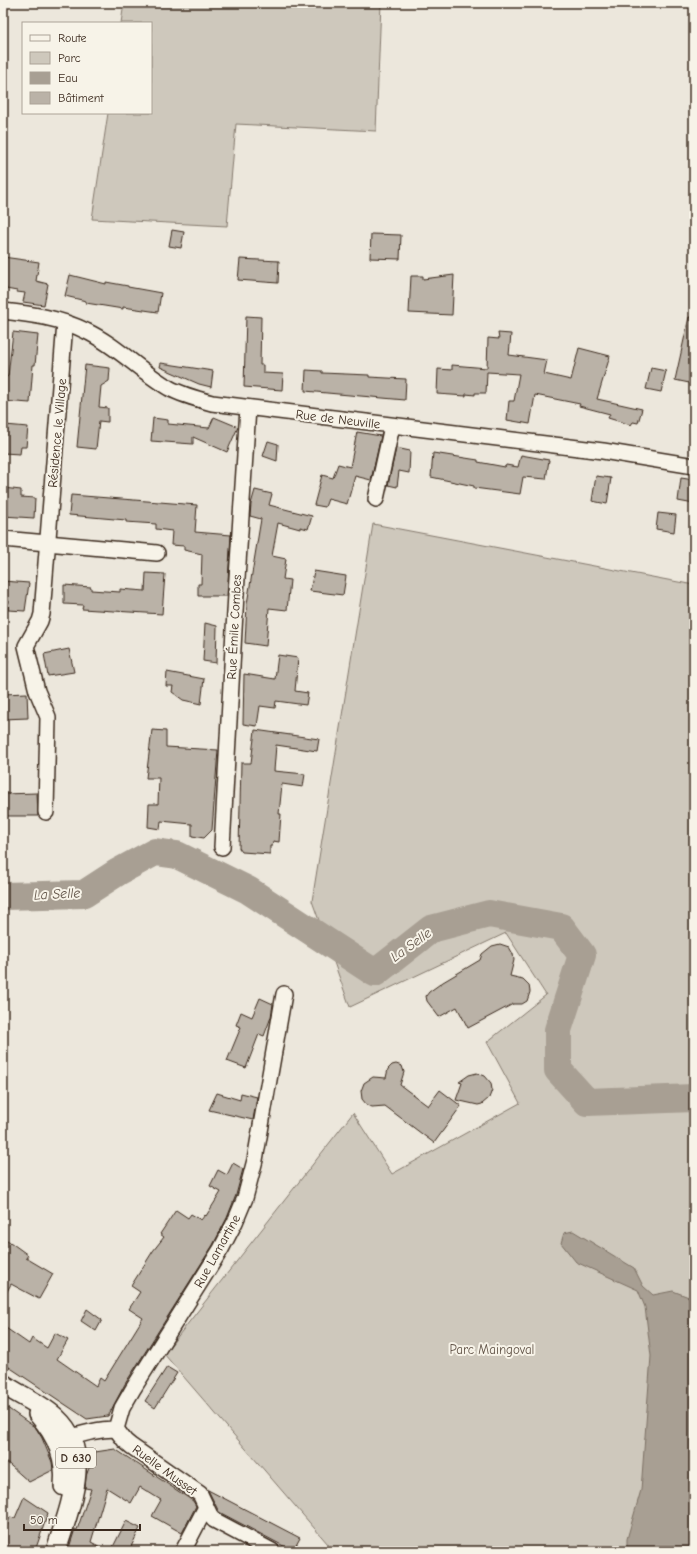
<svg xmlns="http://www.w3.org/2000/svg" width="697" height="1554" font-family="'Comic Neue',sans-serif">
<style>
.green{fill:#cec8bc;stroke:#84796d}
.water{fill:#a89f93;stroke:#7c7064}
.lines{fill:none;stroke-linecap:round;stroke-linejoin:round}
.river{stroke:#a89f93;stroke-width:28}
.building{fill:#bab2a7;stroke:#3b2a1e}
.minor-casing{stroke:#3b2a1e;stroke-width:18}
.major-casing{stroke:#3b2a1e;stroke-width:22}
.minor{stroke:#f7f3e8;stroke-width:15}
.major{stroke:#f7f3e8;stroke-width:19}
.labels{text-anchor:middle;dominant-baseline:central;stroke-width:4;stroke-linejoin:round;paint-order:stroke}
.shield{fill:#f7f3e8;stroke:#73665b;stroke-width:1}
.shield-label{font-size:12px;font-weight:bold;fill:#3b2a1e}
.street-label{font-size:13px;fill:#3b2a1e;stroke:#f7f3e8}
.park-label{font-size:13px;fill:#605246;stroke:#f7f3e8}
.water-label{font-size:14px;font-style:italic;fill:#615347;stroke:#f7f3e8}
</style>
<rect width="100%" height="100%" fill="#ece7dc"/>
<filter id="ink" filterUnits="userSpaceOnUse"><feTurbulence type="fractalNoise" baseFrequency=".025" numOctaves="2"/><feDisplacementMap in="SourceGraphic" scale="8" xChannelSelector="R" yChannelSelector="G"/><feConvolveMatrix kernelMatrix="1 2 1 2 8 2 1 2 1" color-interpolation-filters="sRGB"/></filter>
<g filter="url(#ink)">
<!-- green -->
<g class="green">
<polygon points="124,3 381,3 376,131 236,124 227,226 92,219 108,113 151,113 151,23 121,23"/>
<polygon points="373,524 694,585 694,1551 334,1551 164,1354 353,1113 392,1174 520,1103 487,1042 546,995 506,933 350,1007 312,901"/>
</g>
<!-- water -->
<polygon class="water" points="573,1231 634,1268 643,1286 653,1295 673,1291 694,1299 694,1551 627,1551 627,1539 641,1490 651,1356 645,1307 638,1290 576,1262 561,1243 564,1233"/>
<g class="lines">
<!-- river -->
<polyline class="river" points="3,896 84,894 118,872 155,852 177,855 248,890 375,973 431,929 489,914 561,927 582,955 558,1030 558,1070 587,1102 694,1098"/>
</g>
<!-- building -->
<g class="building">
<polygon points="172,230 184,232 181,248 169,246"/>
<polygon points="371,234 401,235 400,259 370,258"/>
<polygon points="3,257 39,262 36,281 48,284 44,305 23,302 25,293 17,292 17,291 6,289 6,287 3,287"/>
<polygon points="240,259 279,261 278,283 238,280"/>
<polygon points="70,275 106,284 106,282 128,286 128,287 161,293 158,312 123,307 123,309 86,303 86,301 65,296"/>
<polygon points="454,275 452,315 409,313 411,276 423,276 423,279"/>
<polygon points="246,316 261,317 260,365 263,365 263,373 283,374 282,390 244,387"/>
<polygon points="689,317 694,318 694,384 675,380"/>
<polygon points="13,332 38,335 35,365 33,365 30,403 3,401 3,380 8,376"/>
<polygon points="498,333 511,334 509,355 547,360 544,374 571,380 579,348 610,356 597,399 642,409 638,423 633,422 631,425 608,418 610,414 579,406 580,404 535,395 530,424 507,420 509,401 514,401 519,374 487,372 486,393 475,393 475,395 466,394 466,396 437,394 438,369 452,370 452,365 487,368 488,338 499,339"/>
<polygon points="161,363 213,371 211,387 199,384 160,367"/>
<polygon points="85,365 110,368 109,381 101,386 99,407 108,408 108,422 99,421 96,449 77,447"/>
<polygon points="651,368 666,371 661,392 646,389"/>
<polygon points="306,370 322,371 322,373 369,375 369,377 406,379 405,400 305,391"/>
<polygon points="214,417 238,427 227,452 193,437 193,444 151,441 153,418 168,420 168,424 209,428"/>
<polygon points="5,425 28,427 26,447 21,447 20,454 3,453 3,426"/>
<polygon points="357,432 381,436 371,480 355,476 347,504 328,499 325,507 314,505 322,475 333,478 338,464 350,467"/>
<polygon points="268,441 278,444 277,461 263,456"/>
<polygon points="396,448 410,451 409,473 399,471 397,487 388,485"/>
<polygon points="433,453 478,460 478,462 505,467 506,465 518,467 521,455 549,460 546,479 523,477 520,494 474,488 474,486 431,477"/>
<polygon points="596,476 611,478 607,504 592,501"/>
<polygon points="681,478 694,480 694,504 678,501"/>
<polygon points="3,488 21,490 21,497 35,498 34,518 3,516"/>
<polygon points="255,490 272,494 269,505 312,516 308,529 300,527 300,529 278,523 272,556 286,559 283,579 290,580 287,610 269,608 266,646 245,643 247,604 261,519 250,516 251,504"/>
<polygon points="71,495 197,505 195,532 231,535 227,596 198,596 198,584 201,584 202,554 184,550 184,546 171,545 172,531 156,529 156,524 126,522 126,520 69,515"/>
<polygon points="658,513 676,515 674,532 656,529"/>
<polygon points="314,571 346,576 343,595 310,591"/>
<polygon points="146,573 165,574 162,614 82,609 83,605 64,604 64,585 91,587 91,590 120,592 120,589 145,591"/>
<polygon points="3,581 29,583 25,611 8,610 9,601 3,601"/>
<polygon points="205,623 217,626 216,663 203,661"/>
<polygon points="69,649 74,672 48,676 44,654"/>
<polygon points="278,655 298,658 295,691 308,693 306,705 276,701 275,708 260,706 257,726 243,724 244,674 275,679"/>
<polygon points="167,672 204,679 201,704 183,700 172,692 173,686 166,686"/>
<polygon points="27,693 28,718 3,719 3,694"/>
<polygon points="152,730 166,731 166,747 218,750 212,830 204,838 192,836 192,824 161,821 160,829 148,827 149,804 158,804 159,778 146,778"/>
<polygon points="255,730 319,739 317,751 276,745 274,771 305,774 303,787 282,784 279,814 281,814 279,842 273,841 272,846 270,846 270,854 242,852 239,848 241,763 251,763"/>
<polygon points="37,793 38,816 3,816 3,794"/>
<polygon points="500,944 509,947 513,954 514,960 510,976 523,979 529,985 530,992 527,1001 522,1004 513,1004 468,1028 457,1007 439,1017 427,1001 426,996 429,992 443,982 480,960 482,954 492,946"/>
<polygon points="260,998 273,1004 271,1017 264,1036 259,1034 246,1068 227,1061 241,1027 236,1025 241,1012 252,1017"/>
<polygon points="396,1064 402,1066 404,1072 400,1085 428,1106 440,1090 461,1106 434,1143 385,1106 372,1107 366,1104 362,1099 361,1091 364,1083 373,1077 386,1078 388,1069 392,1065"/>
<polygon points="477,1073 485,1076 491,1083 492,1090 489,1098 482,1104 478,1105 456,1100 462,1083 459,1082 469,1075"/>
<polygon points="217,1093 240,1100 241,1093 257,1097 253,1120 209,1110"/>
<polygon points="233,1163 243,1169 236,1195 227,1218 213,1245 125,1384 108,1416 87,1419 3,1363 3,1326 29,1344 32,1338 47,1348 55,1333 68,1340 57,1359 96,1386 100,1378 104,1381 143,1318 129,1309 140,1292 131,1286 153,1251 164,1237 160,1234 176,1210 188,1218 191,1214 201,1220 205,1215 206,1216 221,1192 210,1186 218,1170 227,1175"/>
<polygon points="3,1237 28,1255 26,1258 53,1274 39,1299 11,1284 3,1299"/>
<polygon points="87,1309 102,1320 96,1331 81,1321"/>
<polygon points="167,1367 177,1373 155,1408 145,1401"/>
<polygon points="3,1405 36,1428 42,1438 52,1462 53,1470 29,1482 3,1459"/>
<polygon points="115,1449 193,1501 196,1506 182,1533 152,1516 161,1500 140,1487 131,1503 107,1488 91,1542 108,1551 68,1551 75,1529 77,1530 91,1489 85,1488 86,1476 95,1452"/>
<polygon points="208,1490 300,1538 293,1551 219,1512"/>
<polygon points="24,1497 48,1513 35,1551 3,1551 3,1536 10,1517 15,1518"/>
<polygon points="126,1521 140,1528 129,1551 111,1551"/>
</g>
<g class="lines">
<!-- minor casing -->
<g class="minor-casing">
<g id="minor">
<path d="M3,311C31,314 60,318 86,331C116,345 140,371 169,388C182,395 197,399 212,403L603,451L694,466"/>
<polyline points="376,499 392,426"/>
<polyline points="3,539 157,553"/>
<polyline points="46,812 48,717 37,691 26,646 40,621 42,614 65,323"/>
<polyline points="222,847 236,594 248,408"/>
<polyline points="116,1429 125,1441 131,1446 200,1494 210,1515 214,1520 272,1551"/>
<path d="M61,1441C79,1434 96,1429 116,1429L122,1408L133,1389L221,1249L235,1222L245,1198L255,1160L284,994"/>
<polyline points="183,1551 206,1507"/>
</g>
</g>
<!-- major casing -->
<g class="major-casing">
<g id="major">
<path d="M3,1384C20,1396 42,1404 57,1419C94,1453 68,1511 56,1551"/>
<path d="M38,1414C56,1434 67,1459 64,1486"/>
</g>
</g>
<!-- minor -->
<use href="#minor" class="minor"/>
<!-- major -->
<use href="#major" class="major"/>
</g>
</g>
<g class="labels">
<!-- shield labels -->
<rect class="shield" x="56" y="1448" width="40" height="20" rx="3"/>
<g class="shield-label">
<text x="76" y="1458">D 630</text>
</g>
<!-- street labels -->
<g class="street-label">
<text transform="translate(338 419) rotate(7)">Rue de Neuville</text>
<text transform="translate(57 433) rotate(-85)">Résidence le Village</text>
<text transform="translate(234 627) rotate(-87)">Rue Émile Combes</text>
<text transform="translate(217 1251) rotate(-61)">Rue Lamartine</text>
<text transform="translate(165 1470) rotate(36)">Ruelle Musset</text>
</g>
<!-- park labels -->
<g class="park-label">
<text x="492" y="1349">Parc Maingoval</text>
</g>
<!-- water labels -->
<g class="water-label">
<text transform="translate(57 894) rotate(-3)">La Selle</text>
<text transform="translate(411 945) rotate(-36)">La Selle</text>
</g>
</g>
<!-- margin -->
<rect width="697" height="1554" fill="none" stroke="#f7f3e8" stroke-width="16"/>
<rect x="8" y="8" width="681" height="1538" fill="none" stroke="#3b2a1e" stroke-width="1.5" filter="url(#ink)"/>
<!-- legend -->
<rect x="22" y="22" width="130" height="92" fill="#f7f3e8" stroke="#aca397"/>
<rect x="30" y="35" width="20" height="6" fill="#f7f3e8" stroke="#aca397"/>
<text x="58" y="42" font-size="12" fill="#3b2a1e">Route</text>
<rect x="30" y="52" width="20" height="12" fill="#cec8bc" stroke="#aca397"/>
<text x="58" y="62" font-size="12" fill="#3b2a1e">Parc</text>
<rect x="30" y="72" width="20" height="12" fill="#a89f93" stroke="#aca397"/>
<text x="58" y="82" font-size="12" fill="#3b2a1e">Eau</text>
<rect x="30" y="92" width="20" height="12" fill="#bab2a7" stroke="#aca397"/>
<text x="58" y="102" font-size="12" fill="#3b2a1e">Bâtiment</text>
<!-- scale -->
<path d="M24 1524v6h116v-6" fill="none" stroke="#3b2a1e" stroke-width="2"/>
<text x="30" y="1524" font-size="12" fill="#3b2a1e" stroke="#f7f3e8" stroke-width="3" paint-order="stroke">50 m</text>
</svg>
